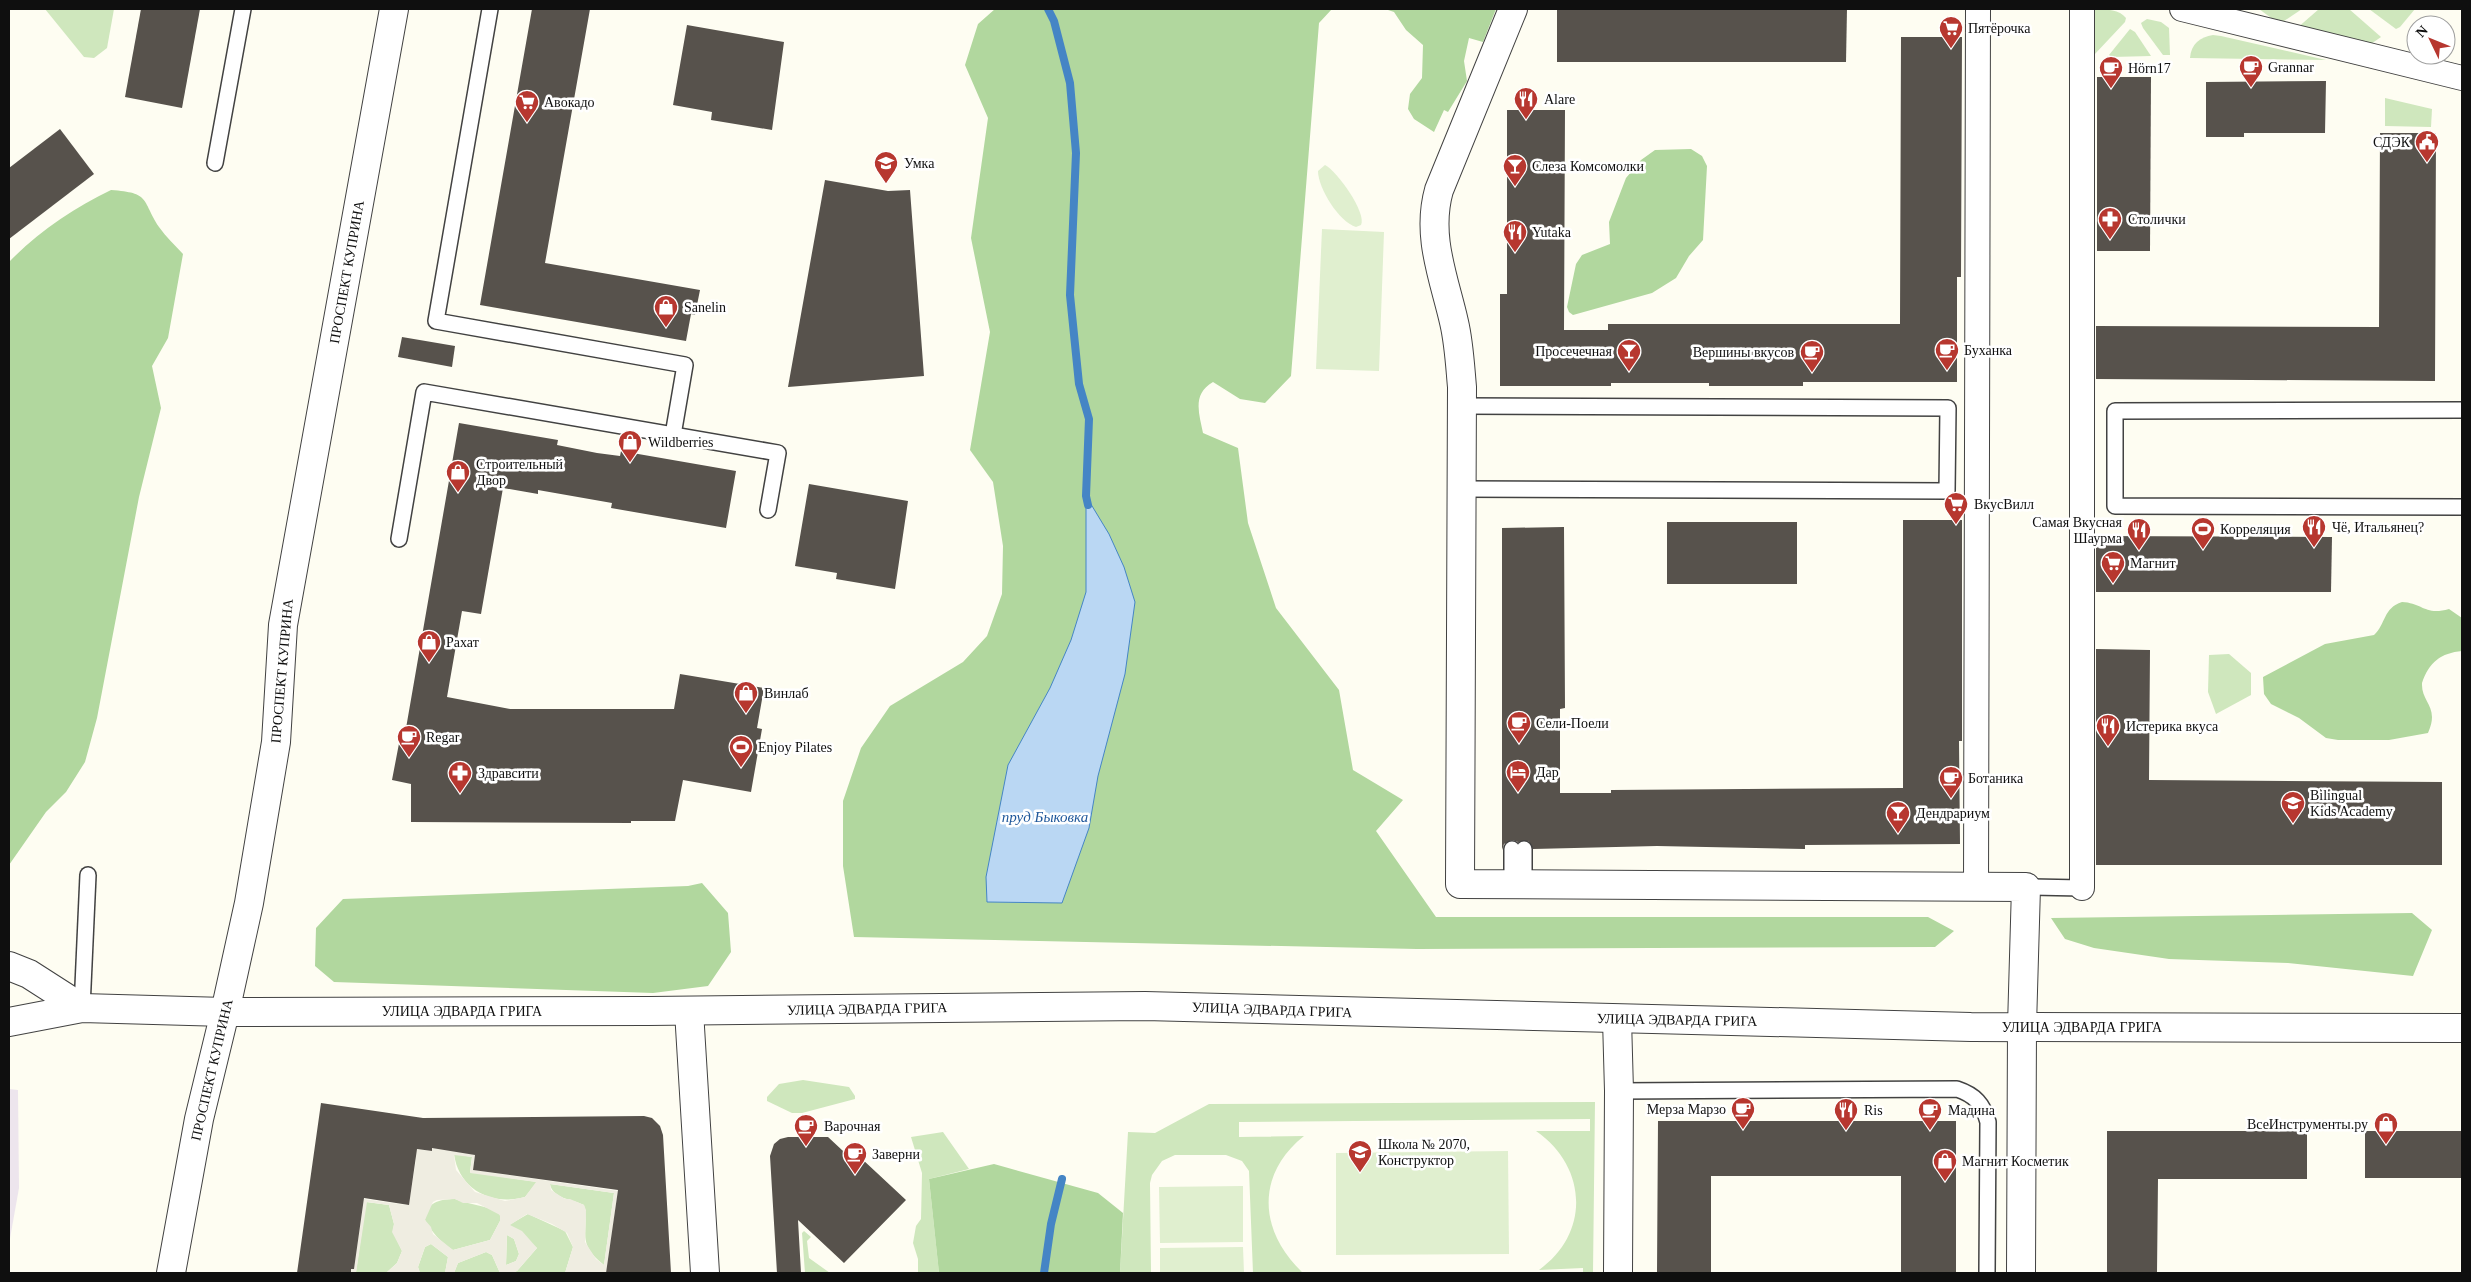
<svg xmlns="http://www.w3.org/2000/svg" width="2471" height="1282" font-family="'Times New Roman',serif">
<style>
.industrial{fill:#ede5ed}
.green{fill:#cfe7bd}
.forest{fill:#b1d79e}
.pitch{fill:#e0efcf}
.plaza{fill:#efede1;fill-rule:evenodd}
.water{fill:#bad7f3;stroke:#4585c5}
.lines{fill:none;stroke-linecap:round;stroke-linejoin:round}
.stream{stroke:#4585c5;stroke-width:8}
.building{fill:#57524c}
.service-casing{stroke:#424242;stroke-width:18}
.pedestrian-casing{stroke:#424242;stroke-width:26}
.minor-casing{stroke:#424242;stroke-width:30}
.tertiary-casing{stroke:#424242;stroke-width:30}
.service{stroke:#fff;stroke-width:15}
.pedestrian{stroke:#fff;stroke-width:24}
.minor{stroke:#fff;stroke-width:28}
.tertiary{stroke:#fff;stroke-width:28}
.labels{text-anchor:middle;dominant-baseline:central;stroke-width:5;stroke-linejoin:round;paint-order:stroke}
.poi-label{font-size:14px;fill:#0f0f0f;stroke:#fff;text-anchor:start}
.street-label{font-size:14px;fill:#0f0f0f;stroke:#fff}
.water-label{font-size:15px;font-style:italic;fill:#1f579a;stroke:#fff}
</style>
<rect width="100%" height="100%" fill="#fefdf2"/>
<!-- industrial -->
<polygon class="industrial" points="9,1089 18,1090 19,1188 9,1244"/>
<!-- green -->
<g class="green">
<polygon points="45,9 114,9 107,48 94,58 84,57"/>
<path d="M2090,9C2102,9 2118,8 2126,18L2125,22L2094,55H2090Z"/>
<polygon points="2259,9 2302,9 2284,21 2274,20"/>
<polygon points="2319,9 2349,9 2381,37 2368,46 2296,29"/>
<polygon points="2369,9 2415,9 2400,27 2396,29"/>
<polygon points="2147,19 2161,22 2169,28 2170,55 2163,55 2143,28 2141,23"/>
<polygon points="2130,29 2135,32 2151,56 2112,57 2109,55"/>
<path d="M2213,35L2221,36L2326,60L2190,58C2191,44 2200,37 2213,35Z"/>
<polygon points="2385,98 2432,109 2431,127 2385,126"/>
<polygon points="2229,654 2251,673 2251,695 2216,714 2208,692 2209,655"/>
<polygon points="803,1080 849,1087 855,1096 855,1099 802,1113 792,1113 767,1101 767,1097 779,1084"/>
<path d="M1595,1102L1593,1273H1583V1268L1539,1270C1591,1233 1587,1166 1536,1131H1590V1119L1239,1122V1137L1304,1136C1255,1175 1259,1232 1303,1273H1253L1249,1171L1242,1161L1226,1155H1175L1162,1161L1152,1175L1150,1183L1151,1273H1120L1128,1132L1155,1133L1209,1104Z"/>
<polygon points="943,1132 969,1169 929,1179 939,1273 918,1273 918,1259 913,1243 916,1226 921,1219 922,1173 911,1137"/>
<path d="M454,1154L472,1157L470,1172L537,1182L525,1197C492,1206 459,1190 454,1154Z"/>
<path d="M550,1184L614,1193L604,1265C575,1242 590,1233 584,1205C572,1199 553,1199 550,1184Z"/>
<path d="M455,1199C470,1205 482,1204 499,1213L501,1219L490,1240L453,1250C439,1241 433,1233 425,1220C426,1202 440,1199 455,1199Z"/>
<polygon points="366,1202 389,1205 394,1224 393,1232 402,1251 397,1263 386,1273 354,1273 356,1272"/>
<polygon points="528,1214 565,1231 573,1247 565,1273 512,1273 517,1271 537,1248 509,1225"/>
<polygon points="804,1231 811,1237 807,1241 809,1258 830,1273 805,1273 802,1233"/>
<polygon points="507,1235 514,1239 519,1254 516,1261 506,1265"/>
<polygon points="431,1244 448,1257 445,1273 420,1273 418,1267 425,1247"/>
<polygon points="486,1252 492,1255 500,1273 454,1273 458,1263"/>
</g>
<!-- forest -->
<g class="forest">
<path d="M995,9H1332L1319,23L1291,376L1265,403L1240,399L1213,382C1192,394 1199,413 1203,433L1238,448L1248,523L1276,608L1339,690L1353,770L1403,800L1376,831L1436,917H1928L1954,931L1935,947L1417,949L854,937L843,866V801L861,748L890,706L963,662L987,636L1002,594L1003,546L993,482L970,450L990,332L971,238L988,118L965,65L978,24Z"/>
<polygon points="1385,9 1496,9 1483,42 1469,38 1464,61 1467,81 1448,112 1444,110 1434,132 1414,119 1408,109 1410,94 1422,78 1423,45 1406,30 1394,12"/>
<polygon points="1691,149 1702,156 1707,166 1703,240 1689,256 1676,278 1652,293 1573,315 1569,312 1567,307 1576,264 1582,255 1610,244 1609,222 1626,178 1641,160 1655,150"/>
<path d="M111,190C151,193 141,199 159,227C166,237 175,245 183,254L168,338L152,366L161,408L139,497L97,718L85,762L66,792L46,812L9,865V262C38,232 74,208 111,190Z"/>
<path d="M2402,602C2423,603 2425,616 2449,609L2462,618V651C2441,653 2429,662 2422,683C2421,703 2440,706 2428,733L2389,740H2338L2326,738L2299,718L2271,704L2264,694L2263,677L2325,644L2374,635C2386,624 2383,608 2402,602Z"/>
<polygon points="702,883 728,913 731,952 708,986 653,993 334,982 315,966 316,928 343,899 688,886"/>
<polygon points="2412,913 2432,930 2413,976 2288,963 2169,959 2094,948 2065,939 2051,918"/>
<polygon points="994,1164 1098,1193 1123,1213 1120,1273 939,1273 929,1179"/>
</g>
<!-- pitch -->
<g class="pitch">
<path d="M1325,165C1337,171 1367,213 1361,225L1356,227C1339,222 1318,188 1318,171Z"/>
<polygon points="1322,229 1384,232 1379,371 1316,369"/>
<polygon points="1508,1151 1509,1254 1336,1255 1336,1153"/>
<polygon points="1243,1186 1243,1242 1160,1243 1159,1187"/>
<polygon points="1243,1247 1244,1273 1160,1273 1160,1248"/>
</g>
<!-- plaza -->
<path class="plaza" d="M437,1118L475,1155L473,1170L618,1191L606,1273H565L573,1247L567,1233L552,1224L527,1214L510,1225L522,1231L537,1248L517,1271L512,1273H500L492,1255L486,1252L458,1263L454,1273H445L448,1257L431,1244L425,1247L418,1267L420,1273H386L397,1263L402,1251L392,1232L394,1224L389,1205L367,1202L356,1273H351V1269H354L364,1199L406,1205L409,1203L416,1160L414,1149L432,1151ZM454,1155L472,1157L470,1173L536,1182L525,1197L505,1201L475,1192L456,1170ZM550,1184L614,1193L604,1265L596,1259L585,1242L586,1210L584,1205L570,1199H565L551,1190ZM455,1199L463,1203H477L500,1215V1221L490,1240L453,1250L433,1234L431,1227L425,1220L433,1202L437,1200ZM507,1235L514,1239L519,1254L516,1261L506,1265Z"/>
<!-- water -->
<polygon class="water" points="1086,496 1109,534 1124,567 1135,602 1125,674 1098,776 1089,828 1062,903 987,902 986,877 1008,765 1050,688 1071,640 1086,592"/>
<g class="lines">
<!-- stream -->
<g class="stream">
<polyline points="1048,9 1054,21 1070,83 1076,153 1070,295 1079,384 1089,419 1086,496 1088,505"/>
<polyline points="1044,1273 1051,1224 1062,1179"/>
</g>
</g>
<!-- building -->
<g class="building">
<polygon points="141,9 200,9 182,108 125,97"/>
<polygon points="532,9 590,9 545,263 700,290 695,315 691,314 686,341 480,305"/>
<polygon points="1557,9 1847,9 1846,62 1557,62"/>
<polygon points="687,25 784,42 772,130 711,120 712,112 673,105"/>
<polygon points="1901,37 1962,37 1961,277 1957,277 1957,382 1803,382 1803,386 1709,386 1709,383 1611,383 1611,386 1500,386 1500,294 1507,294 1507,110 1565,110 1564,330 1608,330 1608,324 1900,324"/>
<polygon points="2097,77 2151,77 2150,251 2097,251"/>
<polygon points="2326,81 2325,133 2244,133 2244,137 2206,137 2206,82"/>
<polygon points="60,129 94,174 9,239 9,168"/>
<polygon points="2380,133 2436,133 2435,381 2096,379 2096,326 2379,327"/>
<polygon points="825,180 888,191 910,190 924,376 788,387"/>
<polygon points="402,337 455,346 452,367 398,357"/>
<polygon points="459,423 558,440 557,445 597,453 620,456 621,451 736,471 726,528 611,508 612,503 538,490 538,494 503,488 481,614 462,611 447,697 510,709 674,709 680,674 764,688 757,728 762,729 751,792 683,780 675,821 631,821 631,823 411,822 411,784 392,780 401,733 405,734"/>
<polygon points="809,484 908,501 895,589 836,579 837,573 795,566"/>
<polygon points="1903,520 1962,520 1962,741 1959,741 1960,844 1805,845 1805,849 1657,846 1533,849 1528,841 1518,842 1512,840 1504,844 1502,850 1502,528 1564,527 1565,708 1560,709 1560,793 1611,793 1611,790 1903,788"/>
<rect x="1667" y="522" width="130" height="62"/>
<polygon points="2096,536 2332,537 2331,592 2096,592"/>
<polygon points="2096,649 2150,650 2149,780 2442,782 2442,865 2096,865"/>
<polygon points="321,1103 423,1118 644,1116 652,1118 660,1126 663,1135 671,1273 606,1273 618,1190 473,1170 475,1155 432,1148 432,1151 417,1149 409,1205 364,1198 354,1269 351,1269 351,1273 297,1273"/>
<polygon points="1658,1121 1956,1121 1956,1273 1901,1273 1901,1176 1711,1176 1711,1273 1657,1273"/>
<polygon points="2107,1131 2307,1131 2307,1179 2158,1179 2157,1273 2107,1273"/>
<rect x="2365" y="1131" width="97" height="47"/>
<polygon points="788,1137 828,1137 857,1164 862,1159 906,1200 844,1263 798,1220 801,1273 777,1273 770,1156 774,1144 780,1139"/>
</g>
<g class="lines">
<!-- service casing -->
<g class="service-casing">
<g id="service">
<polyline points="490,9 436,321 685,365 673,435"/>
<polyline points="215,163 243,9"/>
<polyline points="1462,406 1948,408 1947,491 1463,489"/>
<polyline points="2462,410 2115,411 2115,506 2462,507"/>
<polyline points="399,539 424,392 778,453 768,510"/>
<polyline points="1512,849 1512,885"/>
<polyline points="1524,849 1524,885"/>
<polyline points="2026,887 2082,888"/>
<polyline points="82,1008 88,875"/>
<path d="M1619,1091L1957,1089C1975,1095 1983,1104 1988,1122L1987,1273"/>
</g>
</g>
<!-- pedestrian casing -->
<g class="pedestrian-casing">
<g id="pedestrian">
<polyline points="2182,9 2462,78"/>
<polyline points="1976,887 1978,9"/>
<polyline points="2082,888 2082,9"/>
</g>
</g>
<!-- minor casing -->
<g class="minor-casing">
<g id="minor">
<path d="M1513,9L1439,190C1426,236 1444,278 1454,322C1459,343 1460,365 1462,387L1460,884L2026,887L2022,1026L2021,1273"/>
<polyline points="689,1011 705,1273"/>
<polyline points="225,1012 249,903 276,742 283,625 394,9"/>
<polyline points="1617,1019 1619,1091 1618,1273"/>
</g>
</g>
<!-- tertiary casing -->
<g class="tertiary-casing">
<g id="tertiary">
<polyline points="9,966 29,974 82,1008"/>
<polyline points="9,1022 82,1008 225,1012 649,1011 1145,1006 1971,1027 2462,1028"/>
<polyline points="171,1273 199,1119 225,1012"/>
</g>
</g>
<!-- service -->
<use href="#service" class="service"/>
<!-- pedestrian -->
<use href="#pedestrian" class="pedestrian"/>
<!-- minor -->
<use href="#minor" class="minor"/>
<!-- tertiary -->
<use href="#tertiary" class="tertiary"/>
</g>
<!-- icons -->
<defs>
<g id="supermarket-pin" transform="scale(1.25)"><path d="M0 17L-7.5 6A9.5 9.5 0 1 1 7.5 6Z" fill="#b7372f" stroke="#fff"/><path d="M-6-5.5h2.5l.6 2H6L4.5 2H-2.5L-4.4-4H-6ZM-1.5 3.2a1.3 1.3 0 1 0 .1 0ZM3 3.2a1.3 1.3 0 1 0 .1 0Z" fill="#fff"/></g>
<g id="cafe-pin" transform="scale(1.25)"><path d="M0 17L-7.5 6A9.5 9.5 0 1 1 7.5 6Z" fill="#b7372f" stroke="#fff"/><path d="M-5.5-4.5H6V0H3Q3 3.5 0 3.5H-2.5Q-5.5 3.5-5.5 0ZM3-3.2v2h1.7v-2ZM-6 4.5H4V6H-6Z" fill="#fff"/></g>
<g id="restaurant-pin" transform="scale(1.25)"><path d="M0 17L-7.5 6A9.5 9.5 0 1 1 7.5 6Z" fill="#b7372f" stroke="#fff"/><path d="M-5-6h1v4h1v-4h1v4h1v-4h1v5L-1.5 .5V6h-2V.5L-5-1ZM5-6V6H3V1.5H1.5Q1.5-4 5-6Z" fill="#fff"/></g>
<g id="civic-pin" transform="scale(1.25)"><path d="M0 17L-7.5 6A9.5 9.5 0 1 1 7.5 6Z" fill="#b7372f" stroke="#fff"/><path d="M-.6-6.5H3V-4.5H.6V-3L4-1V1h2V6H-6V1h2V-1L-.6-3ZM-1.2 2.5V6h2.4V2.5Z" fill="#fff"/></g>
<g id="school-pin" transform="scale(1.25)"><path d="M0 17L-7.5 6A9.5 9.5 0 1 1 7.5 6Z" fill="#b7372f" stroke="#fff"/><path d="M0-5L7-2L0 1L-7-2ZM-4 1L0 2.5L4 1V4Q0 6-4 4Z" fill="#fff"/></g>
<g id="bar-pin" transform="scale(1.25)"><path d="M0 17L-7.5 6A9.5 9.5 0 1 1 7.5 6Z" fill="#b7372f" stroke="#fff"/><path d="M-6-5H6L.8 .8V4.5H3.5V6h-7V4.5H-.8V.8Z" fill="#fff"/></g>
<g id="pharmacy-pin" transform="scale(1.25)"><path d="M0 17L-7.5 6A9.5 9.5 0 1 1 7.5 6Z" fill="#b7372f" stroke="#fff"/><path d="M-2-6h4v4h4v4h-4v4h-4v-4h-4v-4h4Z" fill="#fff"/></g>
<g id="shop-pin" transform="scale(1.25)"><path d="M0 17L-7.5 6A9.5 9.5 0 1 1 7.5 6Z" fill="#b7372f" stroke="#fff"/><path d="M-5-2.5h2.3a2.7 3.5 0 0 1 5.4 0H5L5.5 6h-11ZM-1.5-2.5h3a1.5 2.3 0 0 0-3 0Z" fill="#fff"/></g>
<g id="stadium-pin" transform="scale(1.25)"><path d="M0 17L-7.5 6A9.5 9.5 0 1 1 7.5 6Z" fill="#b7372f" stroke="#fff"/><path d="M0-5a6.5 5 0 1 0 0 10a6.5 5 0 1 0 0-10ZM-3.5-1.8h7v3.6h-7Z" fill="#fff"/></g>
<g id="hotel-pin" transform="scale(1.25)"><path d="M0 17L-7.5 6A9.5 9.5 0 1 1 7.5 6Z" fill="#b7372f" stroke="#fff"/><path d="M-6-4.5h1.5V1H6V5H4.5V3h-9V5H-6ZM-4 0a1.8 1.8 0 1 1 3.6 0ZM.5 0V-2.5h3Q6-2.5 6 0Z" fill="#fff"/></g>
</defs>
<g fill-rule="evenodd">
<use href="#supermarket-pin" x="1951" y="28"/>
<use href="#cafe-pin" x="2251" y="67"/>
<use href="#cafe-pin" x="2111" y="68"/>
<use href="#restaurant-pin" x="1526" y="99"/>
<use href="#supermarket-pin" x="527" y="102"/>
<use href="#civic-pin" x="2427" y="142"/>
<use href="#school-pin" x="886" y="163"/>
<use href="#bar-pin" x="1515" y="166"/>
<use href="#pharmacy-pin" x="2110" y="219"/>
<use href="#restaurant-pin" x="1515" y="232"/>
<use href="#shop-pin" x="666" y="307"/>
<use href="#cafe-pin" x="1947" y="350"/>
<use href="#bar-pin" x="1629" y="351"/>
<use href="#cafe-pin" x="1812" y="352"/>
<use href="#shop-pin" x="630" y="442"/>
<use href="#shop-pin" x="458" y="472"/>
<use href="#supermarket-pin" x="1956" y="504"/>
<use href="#restaurant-pin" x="2314" y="527"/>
<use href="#stadium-pin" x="2203" y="529"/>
<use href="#restaurant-pin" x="2139" y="530"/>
<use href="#supermarket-pin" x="2113" y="563"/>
<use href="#shop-pin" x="429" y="642"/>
<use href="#shop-pin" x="746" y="693"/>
<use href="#cafe-pin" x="1519" y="723"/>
<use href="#restaurant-pin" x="2108" y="726"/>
<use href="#cafe-pin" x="409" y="737"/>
<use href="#stadium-pin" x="741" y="747"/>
<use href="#hotel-pin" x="1518" y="772"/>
<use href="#pharmacy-pin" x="460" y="773"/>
<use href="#cafe-pin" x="1951" y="778"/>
<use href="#school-pin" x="2293" y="803"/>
<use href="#bar-pin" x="1898" y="813"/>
<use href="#cafe-pin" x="1743" y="1109"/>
<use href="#restaurant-pin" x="1846" y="1110"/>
<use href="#cafe-pin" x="1930" y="1110"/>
<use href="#shop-pin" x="2386" y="1124"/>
<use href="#cafe-pin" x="806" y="1126"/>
<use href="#school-pin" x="1360" y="1152"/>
<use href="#cafe-pin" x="855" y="1154"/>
<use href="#shop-pin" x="1945" y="1161"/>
</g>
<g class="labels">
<!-- poi labels -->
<g class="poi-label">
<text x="1968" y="28">Пятёрочка</text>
<text x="2268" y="67">Grannar</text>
<text x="2128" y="68">Hörn17</text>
<text x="1544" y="99">Alare</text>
<text x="544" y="102">Авокадо</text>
<text x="2410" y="142" text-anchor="end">СДЭК</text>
<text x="904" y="163">Умка</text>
<text x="1532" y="166">Слеза Комсомолки</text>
<text x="2128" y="219">Столички</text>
<text x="1532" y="232">Yutaka</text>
<text x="684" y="307">Sanelin</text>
<text x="1964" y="350">Буханка</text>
<text x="1612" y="351" text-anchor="end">Просечечная</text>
<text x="1794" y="352" text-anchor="end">Вершины вкусов</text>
<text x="648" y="442">Wildberries</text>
<text x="476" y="464">Строительный<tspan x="476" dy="16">Двор</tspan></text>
<text x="1974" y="504">ВкусВилл</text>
<text x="2122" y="522" text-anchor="end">Самая Вкусная<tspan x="2122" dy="16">Шаурма</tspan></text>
<text x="2332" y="527">Чё, Итальянец?</text>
<text x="2220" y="529">Корреляция</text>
<text x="2130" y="563">Магнит</text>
<text x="446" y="642">Рахат</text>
<text x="764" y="693">Винлаб</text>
<text x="1536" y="723">Сели-Поели</text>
<text x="2126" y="726">Истерика вкуса</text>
<text x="426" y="737">Regar</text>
<text x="758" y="747">Enjoy Pilates</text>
<text x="1536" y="772">Дар</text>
<text x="478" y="773">Здравсити</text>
<text x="1968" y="778">Ботаника</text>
<text x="2310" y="795">Bilingual<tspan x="2310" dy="16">Kids Academy</tspan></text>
<text x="1916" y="813">Дендрариум</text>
<text x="1726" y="1109" text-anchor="end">Мерза Марзо</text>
<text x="1864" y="1110">Ris</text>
<text x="1948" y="1110">Мадина</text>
<text x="2368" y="1124" text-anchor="end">ВсеИнструменты.ру</text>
<text x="824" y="1126">Варочная</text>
<text x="1378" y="1144">Школа № 2070,<tspan x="1378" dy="16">Конструктор</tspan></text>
<text x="872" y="1154">Заверни</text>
<text x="1962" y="1161">Магнит Косметик</text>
</g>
<!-- street labels -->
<g class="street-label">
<text transform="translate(347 272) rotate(-80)">ПРОСПЕКТ КУПРИНА</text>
<text transform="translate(282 671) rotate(-85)">ПРОСПЕКТ КУПРИНА</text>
<text transform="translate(867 1009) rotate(-1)">УЛИЦА ЭДВАРДА ГРИГА</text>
<text transform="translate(1272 1010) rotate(2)">УЛИЦА ЭДВАРДА ГРИГА</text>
<text x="462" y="1011">УЛИЦА ЭДВАРДА ГРИГА</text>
<text transform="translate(1677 1020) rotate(1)">УЛИЦА ЭДВАРДА ГРИГА</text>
<text x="2082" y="1027">УЛИЦА ЭДВАРДА ГРИГА</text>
<text transform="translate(212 1070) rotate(-77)">ПРОСПЕКТ КУПРИНА</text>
</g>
<!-- water labels -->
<g class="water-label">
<text x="1045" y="817">пруд Быковка</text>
</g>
</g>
<!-- border -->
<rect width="2471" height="1282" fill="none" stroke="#0f0f0f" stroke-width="20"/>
<!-- north arrow -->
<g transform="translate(2431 40) rotate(313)"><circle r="24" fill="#ffffff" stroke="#9f9f9f"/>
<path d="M0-4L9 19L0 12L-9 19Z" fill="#b7372f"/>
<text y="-8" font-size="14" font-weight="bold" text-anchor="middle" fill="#0f0f0f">N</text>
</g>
</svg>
